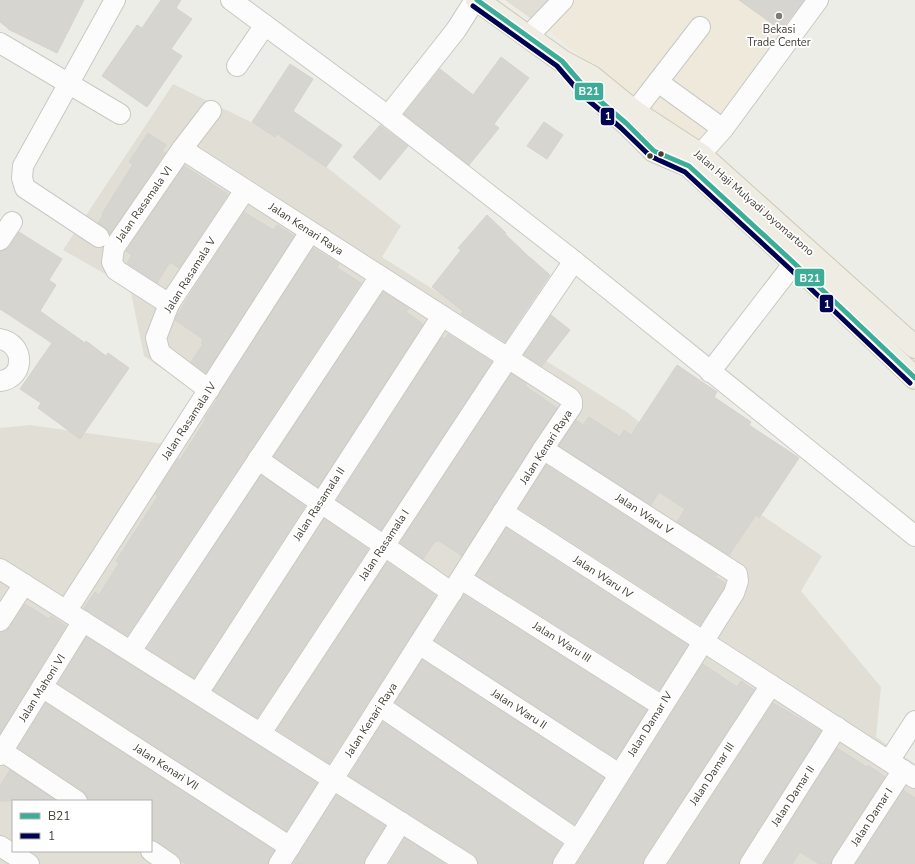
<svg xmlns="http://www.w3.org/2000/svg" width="915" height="864" font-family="'Nunito Sans',sans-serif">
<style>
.residential{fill:#e1dfd5;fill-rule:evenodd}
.commercial{fill:#efe9db}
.building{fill:#d6d5d0;stroke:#d5d3ce}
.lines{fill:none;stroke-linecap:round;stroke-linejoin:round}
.minor-casing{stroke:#c9c9c4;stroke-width:22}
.major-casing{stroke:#cec9b7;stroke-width:24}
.minor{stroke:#fcfcfc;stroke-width:20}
.major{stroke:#efece3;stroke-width:22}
.bus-1-casing{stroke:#fff;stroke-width:8}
.bus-2-casing{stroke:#fff;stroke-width:8}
.bus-1{stroke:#3ead97;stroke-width:5}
.bus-2{stroke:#000350;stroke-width:5}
.poi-dot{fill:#7e7b74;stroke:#fff;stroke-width:1.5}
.bus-dot{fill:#423e35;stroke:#fff;stroke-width:1.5}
.labels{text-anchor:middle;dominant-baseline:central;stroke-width:3.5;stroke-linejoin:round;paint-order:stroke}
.poi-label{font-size:11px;fill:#423e35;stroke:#fff}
.street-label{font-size:11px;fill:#423e35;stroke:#fff}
.line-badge{stroke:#fff;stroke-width:1.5}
.badge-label{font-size:11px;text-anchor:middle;font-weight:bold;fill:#fff}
</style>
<rect width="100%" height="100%" fill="#edede8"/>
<!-- residential -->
<g class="residential">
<polygon points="505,0 569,0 547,30"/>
<path d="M173,84L300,146L401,226L382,257L627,412L706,477L822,556L801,591L881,687L876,737L915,764V864H0V428L30,425L172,445L204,398L144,356L130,288L63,250ZM13,801H151V851H13Z"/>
</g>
<!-- commercial -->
<polygon class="commercial" points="569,0 830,0 712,159 547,30"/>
<!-- building -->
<g class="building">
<polygon points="0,0 84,0 57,53 8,29 8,28 0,22"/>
<polygon points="161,0 181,0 176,8 192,19 171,49 182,56 147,107 102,76 137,25 142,28"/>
<polygon points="739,0 804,0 781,30"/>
<polygon points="501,57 529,78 494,124 499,128 469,165 404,114 440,69 473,95"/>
<polygon points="290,64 313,79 293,111 342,145 326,167 277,134 275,137 252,122"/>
<polygon points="544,122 563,135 547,159 527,146"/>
<polygon points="380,125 408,146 380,180 353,157"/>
<polygon points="148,133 166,145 162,151 165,153 110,234 106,228 98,223 103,215 102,214 133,164 129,162"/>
<polygon points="184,166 228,194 179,268 170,262 157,283 127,263 132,255 126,251"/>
<polygon points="244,212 273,230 277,225 294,236 206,373 191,362 203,344 201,343 203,339 175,320 178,314 198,282"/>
<polygon points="487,215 506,233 505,234 526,254 550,275 533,300 505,342 461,314 463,311 432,287 461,250 458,248"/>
<polygon points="19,232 62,259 49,280 56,285 40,311 85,343 86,341 106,356 108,353 129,368 80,439 38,408 41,403 20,389 52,343 0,309 0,251 5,250 9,247"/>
<polygon points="313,248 339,264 337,268 361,283 127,636 84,608 95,592 99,595 119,563 116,561 158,496 155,494 178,459 180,460 206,419 205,418 217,400 216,399"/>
<polygon points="383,292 409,308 406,312 423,324 318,487 274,456"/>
<polygon points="551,315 570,330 542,366 524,355"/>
<polygon points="448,334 492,362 381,530 337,500 442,337 445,339"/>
<polygon points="677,365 717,392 714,397 751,422 749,425 799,458 759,518 756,515 729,555 677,522 685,509 659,492 651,505 559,446 576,420 583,425 589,417 620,437 624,430 631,435"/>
<polygon points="511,374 527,384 525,386 557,408 462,556 438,540 437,542 435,541 423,559 400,543"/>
<polygon points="546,465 717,575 715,577 725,583 724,588 700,625 519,508"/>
<polygon points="261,475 305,506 194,678 147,648"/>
<polygon points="324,519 368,549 257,718 213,690"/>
<polygon points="506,528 688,645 659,690 476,575"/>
<polygon points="387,562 436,596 329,763 277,730"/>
<polygon points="464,595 647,710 616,758 435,641"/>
<polygon points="25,604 49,619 51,616 66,626 0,733 0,632 6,631 9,628"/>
<polygon points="86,637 317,783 286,831 58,684"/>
<polygon points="422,660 604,778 574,824 395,703"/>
<polygon points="703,664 737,687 741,681 754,690 644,858 643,864 577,864"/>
<polygon points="46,703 274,850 269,858 268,864 186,864 181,861 176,855 157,842 151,840 151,801 88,801 87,796 83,791 18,748"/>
<polygon points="773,703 821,731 740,858 739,864 668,864"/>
<polygon points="383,722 562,844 553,858 552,864 478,864 477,858 473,854 349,776"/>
<polygon points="837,748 867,767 868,765 885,777 832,858 831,864 819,864 800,852 792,864 764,864"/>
<polygon points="10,770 56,801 0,801 0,786"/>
<polygon points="903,790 915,798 915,864 856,864"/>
<polygon points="336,795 385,826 365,858 364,864 293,864"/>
<polygon points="405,838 445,864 389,864"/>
</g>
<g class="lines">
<!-- minor casing -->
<g class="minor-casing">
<g id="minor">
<polyline points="231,0 388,116 574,261 915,536"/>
<polyline points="531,38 536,28 563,0"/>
<polyline points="0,43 120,114"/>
<polyline points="237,66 265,25"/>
<polyline points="658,82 723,129 690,166"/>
<polyline points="388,116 456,30 475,0"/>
<polyline points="626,123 700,27"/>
<polyline points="723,129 818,0"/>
<polyline points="182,149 570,398 572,401 572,406 543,449 279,864"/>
<polyline points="99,237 25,188 22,178 23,166 115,0"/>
<polyline points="0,240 12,222"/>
<polyline points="169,304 116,270 112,262 114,248 182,149 211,111"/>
<path d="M0,339C25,343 26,378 0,381"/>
<polyline points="710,372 794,263"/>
<polyline points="209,390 160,353 156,338 169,304 245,190"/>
<polyline points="543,449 737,574 738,581 734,593 563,864"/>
<path d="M258,459C322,505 388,547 452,593"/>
<polyline points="503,512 915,778"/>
<polyline points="0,569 467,864"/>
<polyline points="461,579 662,706"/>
<polyline points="67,610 310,232"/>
<polyline points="0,621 24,584"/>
<polyline points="419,644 619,774"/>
<polyline points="131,651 380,276"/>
<polyline points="42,687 290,847"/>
<polyline points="198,693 442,316"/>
<polyline points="380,706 577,840"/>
<polyline points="261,733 508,358 574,261"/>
<polyline points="2,751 77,801"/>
<polyline points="0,755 83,621"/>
<polyline points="889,761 915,721"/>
<polyline points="0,846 29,864"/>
<polyline points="151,851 170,864"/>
<polyline points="375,864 401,822"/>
<polyline points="654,864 771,685"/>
<polyline points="750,864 837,727"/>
<polyline points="842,864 903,770"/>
</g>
</g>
<!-- major casing -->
<g class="major-casing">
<g id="major">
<polyline points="477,0 562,61 592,77 635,112 701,155 915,347"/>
<polyline points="607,107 626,123 654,151 689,166 794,263 915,378"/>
</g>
</g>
<!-- minor -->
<use href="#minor" class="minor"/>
<!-- major -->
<use href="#major" class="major"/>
<!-- bus-1 casing -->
<g class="bus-1-casing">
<polyline id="bus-1" points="477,0 562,61 587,90 626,123 654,151 689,166 794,263 915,378"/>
</g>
<!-- bus-2 casing -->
<g class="bus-2-casing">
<polyline id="bus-2" points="473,6 557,66 582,95 621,128 650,156 685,172 789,268 910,383"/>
</g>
<!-- bus-1 -->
<use href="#bus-1" class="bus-1"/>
<!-- bus-2 -->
<use href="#bus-2" class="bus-2"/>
</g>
<!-- markers -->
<circle class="poi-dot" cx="779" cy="16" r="4"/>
<g class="bus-dot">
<circle cx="661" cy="154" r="3.5"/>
<circle cx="650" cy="156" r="3.5"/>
</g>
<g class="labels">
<!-- poi labels -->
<g class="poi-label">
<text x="779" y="29">Bekasi<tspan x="779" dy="13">Trade Center</tspan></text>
</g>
<!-- street labels -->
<g class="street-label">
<text transform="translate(754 203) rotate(41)">Jalan Haji Mulyadi Joyomartono</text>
<text transform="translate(144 204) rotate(-55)">Jalan Rasamala VI</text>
<text transform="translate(306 229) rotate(33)">Jalan Kenari Raya</text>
<text transform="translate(190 275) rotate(-58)">Jalan Rasamala V</text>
<text transform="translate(189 421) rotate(-57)">Jalan Rasamala IV</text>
<text transform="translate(546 447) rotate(-57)">Jalan Kenari Raya</text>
<text transform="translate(319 504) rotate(-57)">Jalan Rasamala II</text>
<text transform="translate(644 514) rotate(33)">Jalan Waru V</text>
<text transform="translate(384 545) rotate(-57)">Jalan Rasamala I</text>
<text transform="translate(603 577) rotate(33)">Jalan Waru IV</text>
<text transform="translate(562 642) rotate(32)">Jalan Waru III</text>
<text transform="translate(42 688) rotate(-58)">Jalan Mahoni VI</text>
<text transform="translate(519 709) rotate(33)">Jalan Waru II</text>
<text transform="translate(371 720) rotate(-57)">Jalan Kenari Raya</text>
<text transform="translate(650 724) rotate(-58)">Jalan Damar IV</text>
<text transform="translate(166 767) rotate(33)">Jalan Kenari VII</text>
<text transform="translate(712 774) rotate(-57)">Jalan Damar III</text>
<text transform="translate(793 796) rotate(-57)">Jalan Damar II</text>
<text transform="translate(872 817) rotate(-57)">Jalan Damar I</text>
</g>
</g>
<g class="line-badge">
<rect x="574" y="82" width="30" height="19" rx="4" fill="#3ead97"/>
<rect x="600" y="107" width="15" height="19" rx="4" fill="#000350"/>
<rect x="794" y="268" width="31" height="19" rx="4" fill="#3ead97"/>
<rect x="819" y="294" width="15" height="19" rx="4" fill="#000350"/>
</g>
<g class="badge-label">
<text x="589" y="95">B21</text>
<text x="608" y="120">1</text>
<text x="810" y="282">B21</text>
<text x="827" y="308">1</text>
</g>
<!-- legend -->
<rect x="12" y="800" width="140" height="52" fill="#ffffff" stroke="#b3b2ae"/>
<rect x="20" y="813" width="20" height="6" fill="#3ead97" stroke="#b3b2ae"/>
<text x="48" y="820" font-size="12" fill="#423e35">B21</text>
<rect x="20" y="833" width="20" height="6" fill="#000350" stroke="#b3b2ae"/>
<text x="48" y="840" font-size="12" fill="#423e35">1</text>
</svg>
